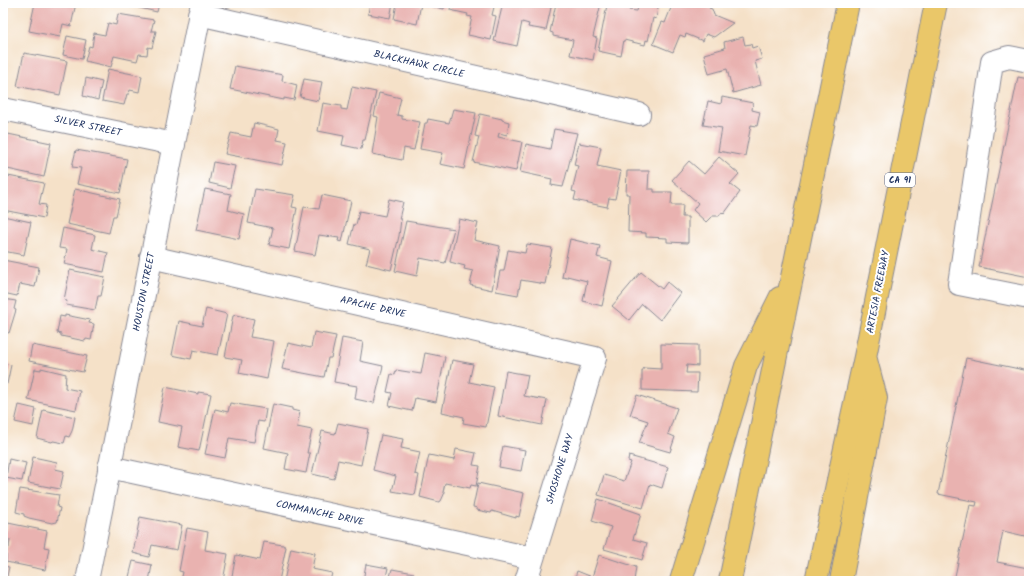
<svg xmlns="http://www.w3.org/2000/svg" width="1032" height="584" font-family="Kalam,sans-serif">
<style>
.building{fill:#e9b2b0}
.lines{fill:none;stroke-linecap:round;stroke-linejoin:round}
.minor-casing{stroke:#888893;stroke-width:24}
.highway-casing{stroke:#888893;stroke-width:24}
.minor{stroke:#fff;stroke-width:22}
.highway{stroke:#eac769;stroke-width:22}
.labels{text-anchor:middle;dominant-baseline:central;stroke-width:4;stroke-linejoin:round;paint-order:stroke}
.shield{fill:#fff;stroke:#5f6d8e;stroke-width:1}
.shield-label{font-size:9px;font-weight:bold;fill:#1b2f5e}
.street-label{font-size:10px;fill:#1b2f5e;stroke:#fff}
</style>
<rect width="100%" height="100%" fill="#fff"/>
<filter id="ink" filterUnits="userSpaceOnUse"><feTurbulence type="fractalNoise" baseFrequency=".025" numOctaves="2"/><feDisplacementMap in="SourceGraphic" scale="8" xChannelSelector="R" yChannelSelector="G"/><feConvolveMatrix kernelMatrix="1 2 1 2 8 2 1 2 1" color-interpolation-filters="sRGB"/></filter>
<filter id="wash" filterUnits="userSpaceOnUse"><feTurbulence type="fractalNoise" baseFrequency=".012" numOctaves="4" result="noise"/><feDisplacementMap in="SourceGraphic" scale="16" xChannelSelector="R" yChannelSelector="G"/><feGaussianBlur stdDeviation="0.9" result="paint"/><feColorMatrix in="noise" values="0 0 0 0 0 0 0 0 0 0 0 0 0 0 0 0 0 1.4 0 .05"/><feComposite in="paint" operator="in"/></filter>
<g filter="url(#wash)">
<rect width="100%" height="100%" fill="#f5e1c8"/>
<g id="blocks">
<!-- building -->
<g class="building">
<polygon points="35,3 76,3 71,26 63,24 60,37 29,31"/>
<polygon points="131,3 159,3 157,12 131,6"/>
<polygon points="370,3 393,3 390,18 368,14"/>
<polygon points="397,3 445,3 444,9 421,4 417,24 394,19"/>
<polygon points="451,3 495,3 492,15 496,16 491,40 468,35 472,17 467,16 468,14 450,10"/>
<polygon points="503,3 552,3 546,30 528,27 529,24 522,22 517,46 494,41"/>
<polygon points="556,3 601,3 593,37 597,38 593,60 570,55 573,40 553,36 553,33 550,32"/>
<polygon points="609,3 630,3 629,10 637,11 639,3 659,3 656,19 653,18 648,41 646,40 645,45 624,40 621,56 598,51 607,5"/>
<polygon points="673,3 711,3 709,8 712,9 714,15 733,23 714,37 706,34 703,41 686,34 685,37 680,35 673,52 653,44 662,22 665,23"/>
<polygon points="118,14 154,20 151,31 156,31 152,48 148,47 147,55 139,54 137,61 114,56 111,67 85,61 89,46 92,47 94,33 105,35 108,23 116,25"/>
<polygon points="67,36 86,40 82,59 63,55"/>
<polygon points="743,37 745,45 751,44 752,48 758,46 762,59 755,61 761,85 733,93 727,69 709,74 704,54 725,48 724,42"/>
<polygon points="24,53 67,61 60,95 17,86"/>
<polygon points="235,66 283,75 282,81 297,85 294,100 284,98 284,100 230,89"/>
<polygon points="108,69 142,76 139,92 130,90 129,94 127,94 124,105 102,101"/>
<polygon points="1018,77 1029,79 1029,277 979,267"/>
<polygon points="86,78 102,82 98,100 83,96"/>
<polygon points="304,79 322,82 318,101 300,97"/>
<polygon points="352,87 376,92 365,140 363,140 361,149 342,145 344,136 318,131 323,103 341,106 341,109 347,110"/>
<polygon points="379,93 401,98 397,115 402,116 402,119 420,122 414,150 404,148 402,160 372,154 378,117 374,116"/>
<polygon points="722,97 753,103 752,110 760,112 757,126 751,125 745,156 718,151 722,128 703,125 708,101 721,104"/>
<polygon points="453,109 476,113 464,169 440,164 443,153 420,149 425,123 427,123 428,119 449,123"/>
<polygon points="480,114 502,119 502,120 509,122 507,135 499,133 498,137 522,142 516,171 473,162 479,137 475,136"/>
<polygon points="254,123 279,129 277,140 287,142 282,165 225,154 231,133 251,137"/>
<polygon points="554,129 577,133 563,187 551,185 552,179 520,172 526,144 550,149"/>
<polygon points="8,134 51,143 44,177 3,168 3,157"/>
<polygon points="579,143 601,147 597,166 621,171 615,199 609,198 607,207 574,200 576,192 572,191 578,166 574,165"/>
<polygon points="76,150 127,159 120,193 77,184 81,168 72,167"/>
<polygon points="719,157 739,174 730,184 740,192 724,214 722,212 719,216 712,216 706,222 693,210 698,203 672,180 689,161 704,174"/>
<polygon points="213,162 235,166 230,188 209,183"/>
<polygon points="627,171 649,171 648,189 654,189 654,192 672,192 671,205 683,205 682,217 688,217 688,243 667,242 667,238 646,237 646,233 628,232 629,194 626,194"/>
<polygon points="3,175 44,183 39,204 46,205 44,218 3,210"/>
<polygon points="75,189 120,199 116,216 113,216 109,233 67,224"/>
<polygon points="205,189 231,194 228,210 244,214 239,239 196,230"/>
<polygon points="255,189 295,195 292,207 297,208 289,249 269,245 273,228 248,223"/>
<polygon points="322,195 351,201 342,242 338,241 339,238 319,235 315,255 295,251 304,207 319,209"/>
<polygon points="389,199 403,202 399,219 401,219 399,236 391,270 366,264 370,249 349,244 354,224 356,225 359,211 385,216"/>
<polygon points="3,216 31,222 24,255 3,251"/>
<polygon points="459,219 478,223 474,240 500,246 492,290 470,285 473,271 464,269 465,266 450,262"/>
<polygon points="406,221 454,229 445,263 420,258 417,276 395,271"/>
<polygon points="63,228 95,235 92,249 108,253 104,272 64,264 67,249 59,248"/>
<polygon points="570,239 600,246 597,257 612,261 602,306 583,301 587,281 567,276 567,278 562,277"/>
<polygon points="527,244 552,248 545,284 521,280 518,295 496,291 500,271 504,271 508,250 525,253"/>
<polygon points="3,260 39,267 35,287 20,284 17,296 3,293"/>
<polygon points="70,270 105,277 101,296 98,296 95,310 66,305 67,301 64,300"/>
<polygon points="641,272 662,289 667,282 680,293 660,320 642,304 629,320 612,306"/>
<polygon points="3,299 16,301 14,309 16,310 9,333 3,331"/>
<polygon points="206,309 227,314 218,355 193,350 191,359 172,355 179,321 202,326"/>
<polygon points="65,315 90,320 89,323 94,324 91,340 86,339 85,341 61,336 61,334 57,333 60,316 65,317"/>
<polygon points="236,315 254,319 250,337 274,341 267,379 239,373 242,360 225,357 233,316"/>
<polygon points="314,332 336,336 331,358 328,358 324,377 282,369 288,343 311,348"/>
<polygon points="342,338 363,342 360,361 383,366 374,403 355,399 357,386 334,382"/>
<polygon points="661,344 698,345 698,366 687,365 686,373 698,373 697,392 642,390 642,371 644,368 661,369"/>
<polygon points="32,345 87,356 83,372 29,361"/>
<polygon points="425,353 445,357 436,402 415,398 412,411 389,406 392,393 387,392 391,374 395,375 396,370 421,374"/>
<polygon points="966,358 1029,371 1029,537 1003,531 997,562 1028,568 1029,565 1029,581 954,581 970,505 976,506 977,502 938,494"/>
<polygon points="452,360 473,364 469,382 494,387 486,427 463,423 464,417 442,412"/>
<polygon points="3,363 11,365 7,384 3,383"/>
<polygon points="41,368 66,374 65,388 80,391 76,410 28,400 35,369 41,370"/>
<polygon points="506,371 528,375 524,396 547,400 542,425 498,416"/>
<polygon points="165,387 198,394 198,392 211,394 199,451 178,447 182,427 158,422"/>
<polygon points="637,395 677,408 668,434 675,437 670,452 639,443 648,421 630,415"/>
<polygon points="230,403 266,409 264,422 258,421 254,442 229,438 225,458 205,454 215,409 228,412"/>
<polygon points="273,404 292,408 292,410 300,412 297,427 312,430 307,453 310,453 306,473 285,469 288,453 264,448"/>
<polygon points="19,405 36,409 33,426 15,422"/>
<polygon points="43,410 75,417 72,431 69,437 66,436 64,443 53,441 52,442 37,438"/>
<polygon points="338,423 368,429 361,465 338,460 334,479 312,474 322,431 335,434"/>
<polygon points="381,435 403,439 401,448 420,452 415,474 419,475 415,495 392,491 396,476 373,470"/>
<polygon points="503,446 525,450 521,471 499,467"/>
<polygon points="456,449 476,453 473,465 480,466 476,486 471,485 470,488 445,483 443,492 445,492 441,501 439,502 420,497 429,455 454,460"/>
<polygon points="629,456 668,467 662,488 650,484 643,508 598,495 604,475 624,481 631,462 628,461"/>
<polygon points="33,457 57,462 55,469 64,471 60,489 28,483"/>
<polygon points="9,459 26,463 22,481 6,478"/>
<polygon points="478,483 524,493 519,517 516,516 516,518 492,511 491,513 477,510 477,508 473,507"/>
<polygon points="20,489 59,495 57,507 60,508 57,522 52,523 29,518 24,516 24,514 16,512"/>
<polygon points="598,499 641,514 633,539 647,543 642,560 604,549 611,527 592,521"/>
<polygon points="140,517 182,525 177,550 152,545 149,557 133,553"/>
<polygon points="8,523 47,531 44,547 49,548 45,570 6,562 7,547 9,548 10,540 3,539 3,530 7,531"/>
<polygon points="187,528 208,532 205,550 228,554 223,581 181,581 183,572 179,571"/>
<polygon points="264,542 283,545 286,547 279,581 231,581 236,555 260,560"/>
<polygon points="291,548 315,553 312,569 332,573 330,581 284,581"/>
<polygon points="599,555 636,567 634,581 574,581 577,571 592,577"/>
<polygon points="133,561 152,565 149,581 128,581"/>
<polygon points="366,564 388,568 385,581 363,581"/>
<polygon points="3,566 9,567 6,581 3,581"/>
<polygon points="392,569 414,573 412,581 389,581"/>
</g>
</g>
</g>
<g filter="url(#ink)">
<use href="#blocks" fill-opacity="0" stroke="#888893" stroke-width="1"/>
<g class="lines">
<!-- minor casing -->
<g class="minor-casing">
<g id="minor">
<polyline points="199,14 639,114"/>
<polyline points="1029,61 1009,57 992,62 959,284 1029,298"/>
<polyline points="3,109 174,144"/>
<polyline points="151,257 595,358 526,581"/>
<polyline points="109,467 532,558"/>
<polyline points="87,581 202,3"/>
</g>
</g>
<!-- highway casing -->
<g class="highway-casing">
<g id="highway">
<polyline points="681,581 746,366 780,298"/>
<polyline points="730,581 848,3"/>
<polyline points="816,581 865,357 936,3"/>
<polyline points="841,581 876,398 866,360"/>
</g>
</g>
<!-- minor -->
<use href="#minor" class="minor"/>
<!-- highway -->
<use href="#highway" class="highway"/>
</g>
</g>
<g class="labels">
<!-- shield labels -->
<rect class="shield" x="885" y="173" width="30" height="14" rx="3"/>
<g class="shield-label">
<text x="900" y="180">CA 91</text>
</g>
<!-- street labels -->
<g class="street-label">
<text transform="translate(419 64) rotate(13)">BLACKHAWK CIRCLE</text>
<text transform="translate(88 126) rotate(12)">SILVER STREET</text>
<text transform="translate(144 292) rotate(-79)">HOUSTON STREET</text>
<text transform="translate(878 292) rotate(-79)">ARTESIA FREEWAY</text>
<text transform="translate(373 307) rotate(13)">APACHE DRIVE</text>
<text transform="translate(560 469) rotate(-73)">SHOSHONE WAY</text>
<text transform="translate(320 513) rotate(12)">COMMANCHE DRIVE</text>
</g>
</g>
<!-- margin -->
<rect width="1032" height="584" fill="none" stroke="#fff" stroke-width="16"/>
</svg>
